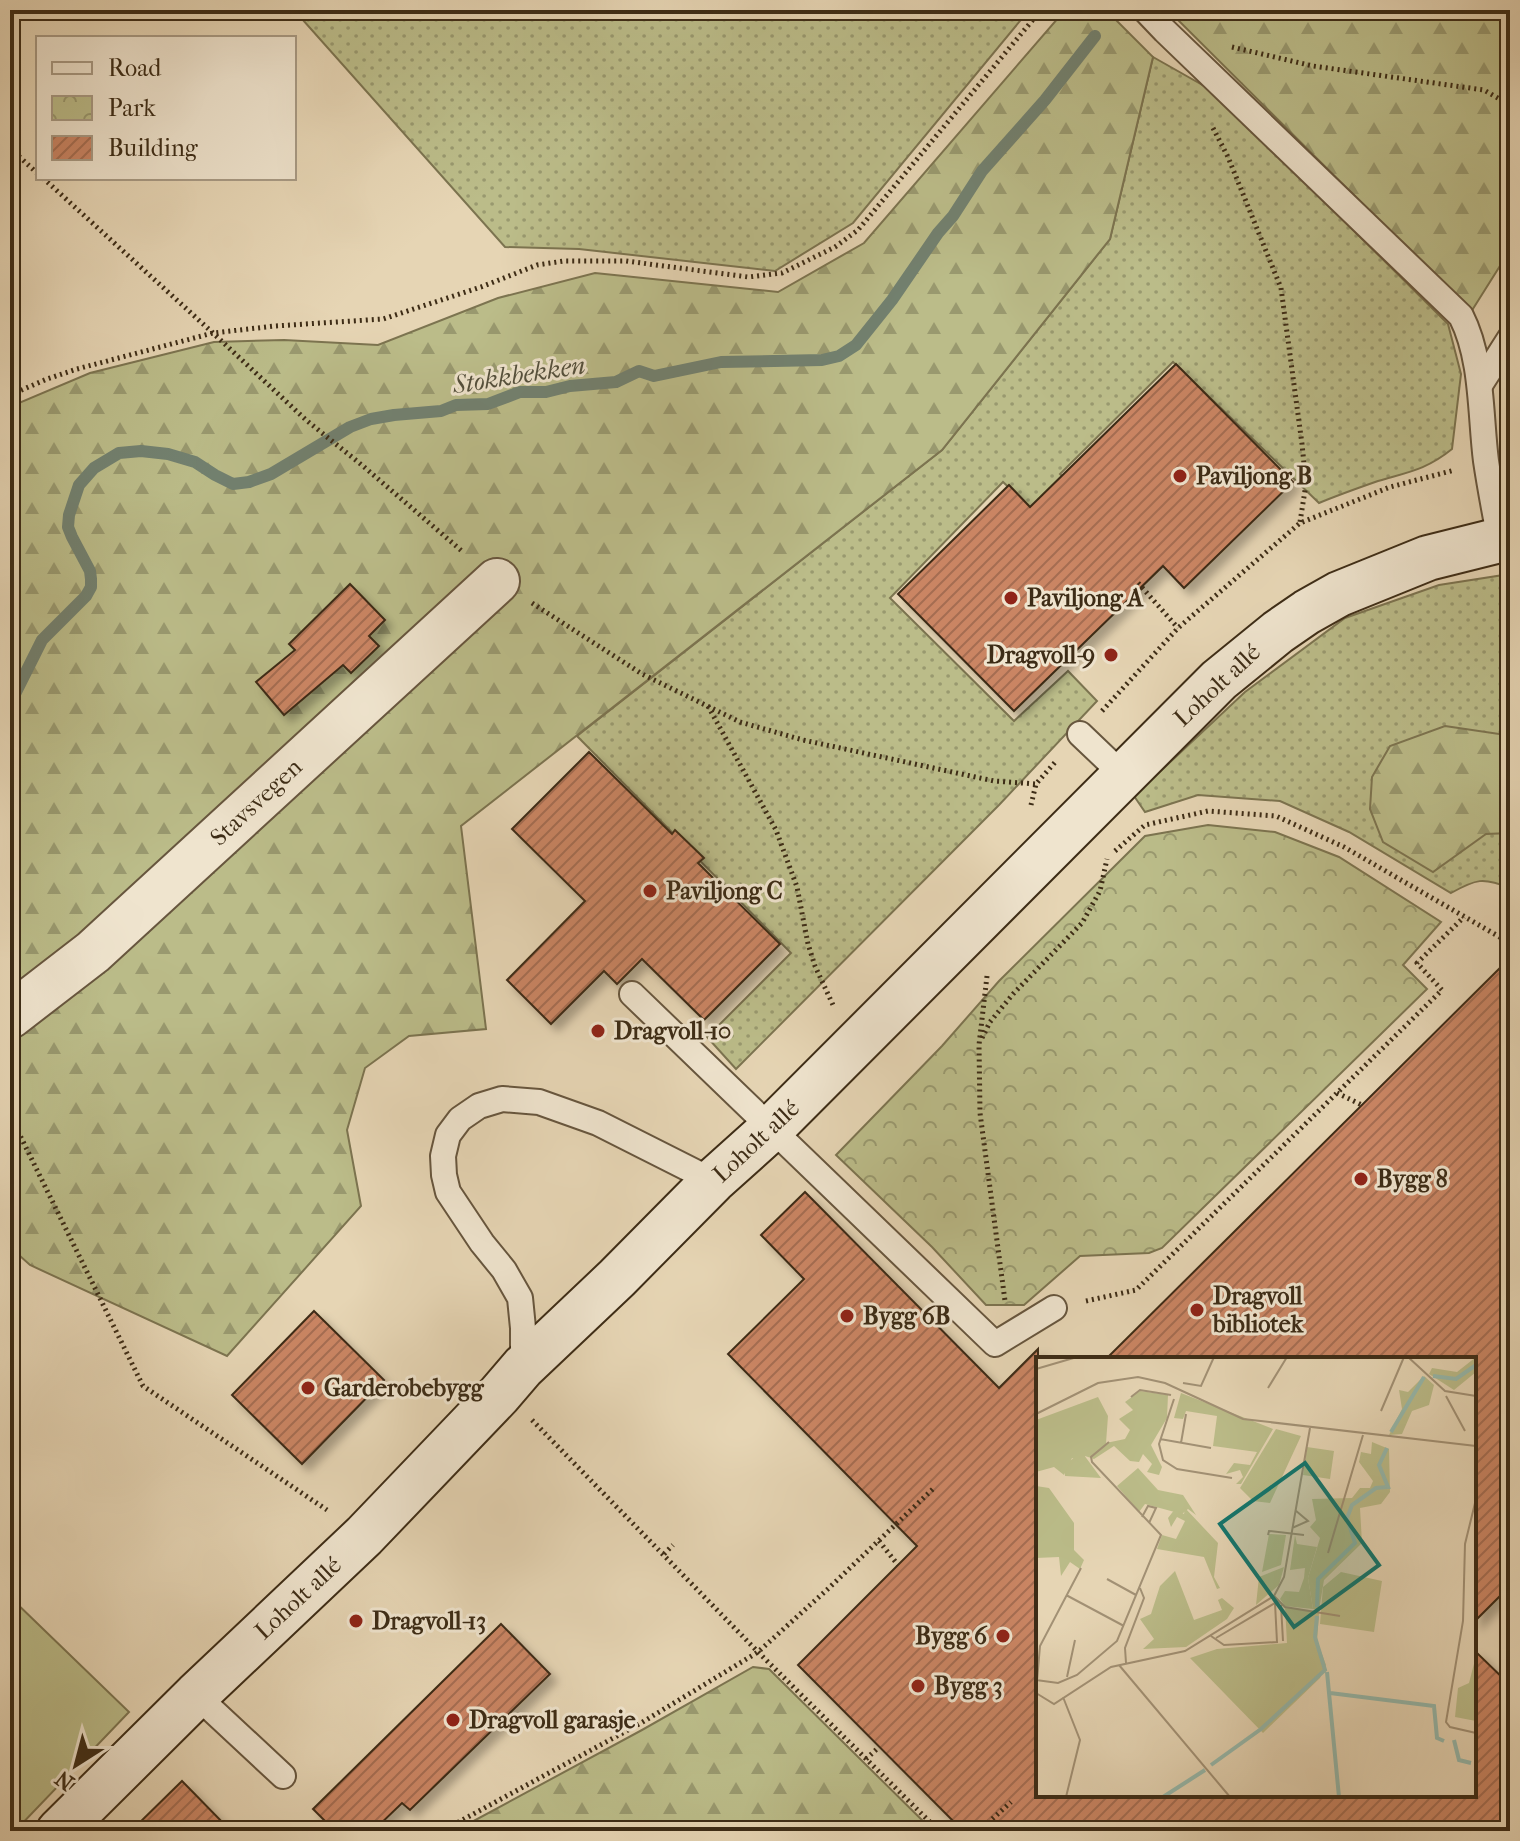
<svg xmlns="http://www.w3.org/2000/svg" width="1520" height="1841" font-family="'IM FELL French Canon',serif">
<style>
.grass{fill:url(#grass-dots);stroke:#7c7450;stroke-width:2}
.forest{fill:url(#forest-firs);stroke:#7c7450;stroke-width:2}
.park{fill:url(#park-crowns);stroke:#7c7450;stroke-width:2}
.pitch{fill:#bbbc89;stroke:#7c7450;stroke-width:2}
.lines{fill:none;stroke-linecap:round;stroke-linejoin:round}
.stream{stroke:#728170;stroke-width:12}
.building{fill:url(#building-hatch);stroke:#3d2c16;stroke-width:2;filter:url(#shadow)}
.lane-casing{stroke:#67563e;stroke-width:28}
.street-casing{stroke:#67563e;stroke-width:48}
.secondary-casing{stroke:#3d2c16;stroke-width:48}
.path{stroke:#3d2c16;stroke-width:5;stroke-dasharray:2 4;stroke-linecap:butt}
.lane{stroke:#efe4ce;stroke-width:24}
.street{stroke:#efe4ce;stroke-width:44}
.secondary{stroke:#efe4ce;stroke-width:44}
.poi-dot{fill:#8f2418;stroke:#efe4ce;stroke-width:3}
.labels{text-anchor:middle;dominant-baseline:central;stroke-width:6;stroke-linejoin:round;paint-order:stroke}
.poi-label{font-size:24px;font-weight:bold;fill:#3d2c16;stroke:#efe4ce;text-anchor:start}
.street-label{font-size:24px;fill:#3d2c16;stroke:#efe4ce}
.water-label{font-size:26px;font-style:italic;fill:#534f3c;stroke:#efe4ce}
.inset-river{fill:none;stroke:#96b9ac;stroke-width:4}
.inset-road{fill:none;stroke:#a29175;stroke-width:2}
.view{fill:#0f766e;fill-opacity:0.15;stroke:#0f766e;stroke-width:4}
.inset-edge{fill:none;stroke:#3d2c16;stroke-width:4}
</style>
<defs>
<pattern id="grass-dots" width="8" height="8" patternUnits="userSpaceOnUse" patternTransform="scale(2)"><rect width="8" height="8" fill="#bbbc89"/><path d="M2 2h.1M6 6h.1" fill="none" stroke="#99996f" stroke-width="1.8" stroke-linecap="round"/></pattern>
<pattern id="forest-firs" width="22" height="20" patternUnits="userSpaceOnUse" patternTransform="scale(2)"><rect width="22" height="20" fill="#bbbc89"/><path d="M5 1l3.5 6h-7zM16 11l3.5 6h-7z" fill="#99996f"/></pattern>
<pattern id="park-crowns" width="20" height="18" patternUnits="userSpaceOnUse" patternTransform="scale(2)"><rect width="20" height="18" fill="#bbbc89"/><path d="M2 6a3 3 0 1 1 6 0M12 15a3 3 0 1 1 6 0" fill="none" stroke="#99996f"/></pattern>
<pattern id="building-hatch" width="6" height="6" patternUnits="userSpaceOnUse" patternTransform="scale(2)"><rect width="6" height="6" fill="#ca8564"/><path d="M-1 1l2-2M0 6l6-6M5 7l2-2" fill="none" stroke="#a56d51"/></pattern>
<filter id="shadow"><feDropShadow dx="7" dy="7" stdDeviation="4" flood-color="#0004"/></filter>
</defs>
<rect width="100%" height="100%" fill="#e6d5b4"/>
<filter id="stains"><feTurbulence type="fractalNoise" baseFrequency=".0025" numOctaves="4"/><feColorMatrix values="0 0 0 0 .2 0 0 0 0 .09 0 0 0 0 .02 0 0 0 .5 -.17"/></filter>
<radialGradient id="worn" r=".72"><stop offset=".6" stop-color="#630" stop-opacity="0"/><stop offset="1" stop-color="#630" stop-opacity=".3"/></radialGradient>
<!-- grass -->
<g class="grass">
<polygon points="294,10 1029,10 853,223 775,271 579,249 505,247"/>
<path d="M1153,57L1213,91L1448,324L1461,374L1452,449C1426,470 1408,472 1378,481C1358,488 1338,495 1319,503L1173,362L1060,474L1077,491L1046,522L1003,482L890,598L1014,721L1068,671L1097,701L999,805L736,1069L707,1037L791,953L577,736L942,450L1110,239Z"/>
<path d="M1510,574V888C1483,877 1476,879 1451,893L1349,832L1280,801L1198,795L1145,812L1134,796L1245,692L1345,618L1439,585Z"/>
</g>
<!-- forest -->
<g class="forest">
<polygon points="1065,10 1106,10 1153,57 1110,239 942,450 461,826 486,1029 409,1036 365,1068 347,1130 361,1206 227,1356 30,1265 10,1247 10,409 14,405 90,373 214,342 284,340 378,345 498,298 595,273 778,292 864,243"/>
<polygon points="1168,10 1510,10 1510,250 1471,312"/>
<polygon points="1445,726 1499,734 1510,730 1510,833 1486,834 1433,872 1383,842 1370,809 1372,777 1390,746"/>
<polygon points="753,1667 769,1669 930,1828 930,1831 455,1831 642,1730"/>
</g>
<!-- park -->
<polygon class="park" points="1208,825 1275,832 1339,857 1441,922 1403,965 1427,989 1162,1248 1149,1253 1080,1256 1024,1305 986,1305 932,1247 836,1155 942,1046 999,981 1145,836"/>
<!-- pitch -->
<polygon class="pitch" points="10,1597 129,1712 15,1831 10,1831"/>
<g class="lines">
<!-- stream -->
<polyline class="stream" points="10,704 42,640 86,596 91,587 91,579 90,571 72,537 68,527 69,515 79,485 94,468 119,453 141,451 168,454 195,462 215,475 233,484 249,482 271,474 350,427 371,419 394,415 441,411 456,405 488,404 520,392 546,392 570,386 616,382 639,371 654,376 721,362 822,360 839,356 856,345 892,300 938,233 953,216 982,171 1045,100 1095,36"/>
</g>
<!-- building -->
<g class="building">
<polygon points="1176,364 1293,482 1184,588 1163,566 1014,711 898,594 1009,485 1030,507"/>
<polygon points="350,584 385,620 369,636 379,646 351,673 343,665 284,715 256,682 295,650 289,644"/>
<polygon points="589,752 672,834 675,830 704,858 698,863 780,944 704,1020 642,959 617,984 604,971 551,1024 507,980 585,901 512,829"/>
<polygon points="1510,958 1510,1586 1474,1622 1474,1359 1106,1359"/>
<polygon points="805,1192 999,1388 1038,1349 1038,1795 1474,1795 1474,1650 1510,1685 1510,1831 963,1831 798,1665 917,1546 728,1354 804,1279 761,1235"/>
<polygon points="314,1311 384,1380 302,1464 232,1395"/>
<polygon points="501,1624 550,1674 410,1810 402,1803 373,1831 335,1831 313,1809"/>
<polygon points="182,1781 231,1831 131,1831"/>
</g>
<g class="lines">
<!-- lane casing -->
<g class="lane-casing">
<g id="lane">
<path d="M1145,10L1165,31L1461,316C1483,359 1480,414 1486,461C1490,488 1495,514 1500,540"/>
<polyline points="1480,385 1510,338"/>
<polyline points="1080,734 1123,775"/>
<polyline points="632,994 995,1344 1054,1308"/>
<polyline points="523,1367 523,1328 520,1298 504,1270 482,1243 448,1192 444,1175 443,1156 448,1135 460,1119 479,1106 502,1099 539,1102 598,1123 713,1181"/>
<polyline points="196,1695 283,1776"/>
</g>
</g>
<!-- street casing -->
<g class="street-casing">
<polyline id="street" points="10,1016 93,952 497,581"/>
</g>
<!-- secondary casing -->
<g class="secondary-casing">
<polyline id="secondary" points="59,1831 196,1695 364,1536 499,1395 523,1367 617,1278 713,1181 772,1128 1219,680 1278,632 1307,612 1339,594 1428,558 1500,540 1510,540"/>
</g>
<!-- path -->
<g class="path">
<polyline points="1232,47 1313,66 1484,90 1510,105"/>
<polyline points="1213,128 1228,157 1281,288 1302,444 1306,484 1300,522"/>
<polyline points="10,148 38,174"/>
<polyline points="43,178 213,333 306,420 363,466 463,552"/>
<polyline points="10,395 47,379 77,369 213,333 275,326 383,319 481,287 537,265 564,261 626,261 748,277 782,273 835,247 858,230 1041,10"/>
<polyline points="1138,583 1178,628"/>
<polyline points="532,603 642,674 740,722 803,740 994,781 1036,784"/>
<polyline points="708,706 776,830 797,887 808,944 815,966 833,1005"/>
<polyline points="1102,711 1178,628 1300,523 1390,487 1455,470"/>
<polyline points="1031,805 1036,784 1057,760"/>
<polyline points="1115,851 1145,825 1208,811 1276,816 1344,847 1510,943"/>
<polyline points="987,976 979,1045 980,1113 1005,1301"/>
<polyline points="982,1038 990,1022 1013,994 1082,923 1100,891 1107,859"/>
<polyline points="1337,1093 1362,1105"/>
<polyline points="10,1115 143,1386 327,1510"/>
<polyline points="1086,1301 1136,1290 1442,990 1417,963 1464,917"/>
<polyline points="532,1420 758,1652 939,1831"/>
<polyline points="879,1541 898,1565"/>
<polyline points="664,1554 673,1545"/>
<polyline points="866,1759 879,1747"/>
<polyline points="442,1831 641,1723 758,1652 830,1587 935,1487"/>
<polyline points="979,1831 1011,1802"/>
</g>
<!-- lane -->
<use href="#lane" class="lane"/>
<!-- street -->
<use href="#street" class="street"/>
<!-- secondary -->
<use href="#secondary" class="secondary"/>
</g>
<!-- markers -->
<g class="poi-dot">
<circle cx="1180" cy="476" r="8"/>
<circle cx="1011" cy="598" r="8"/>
<circle cx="1111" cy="655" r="8"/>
<circle cx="650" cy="891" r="8"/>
<circle cx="598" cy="1031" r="8"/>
<circle cx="1361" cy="1179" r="8"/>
<circle cx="1197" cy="1310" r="8"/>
<circle cx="847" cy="1316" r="8"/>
<circle cx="308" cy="1388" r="8"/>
<circle cx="356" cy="1621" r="8"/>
<circle cx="1003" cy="1636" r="8"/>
<circle cx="918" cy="1686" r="8"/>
<circle cx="453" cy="1720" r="8"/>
</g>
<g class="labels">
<!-- poi labels -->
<g class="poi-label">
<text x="1196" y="476">Paviljong B</text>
<text x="1027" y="598">Paviljong A</text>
<text x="1095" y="655" text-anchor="end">Dragvoll-9</text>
<text x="666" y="891">Paviljong C</text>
<text x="614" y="1031">Dragvoll-10</text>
<text x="1377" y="1179">Bygg 8</text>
<text x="1213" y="1296">Dragvoll<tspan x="1213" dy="28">bibliotek</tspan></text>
<text x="863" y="1316">Bygg 6B</text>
<text x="324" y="1388">Garderobebygg</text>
<text x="372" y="1621">Dragvoll-13</text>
<text x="987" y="1636" text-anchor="end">Bygg 6</text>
<text x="934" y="1686">Bygg 3</text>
<text x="469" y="1720">Dragvoll garasje</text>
</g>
<!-- street labels -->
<g class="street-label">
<text transform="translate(1217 685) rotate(-43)">Loholt allé</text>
<text transform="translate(256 802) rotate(-43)">Stavsvegen</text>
<text transform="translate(756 1141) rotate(-43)">Loholt allé</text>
<text transform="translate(298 1598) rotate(-43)">Loholt allé</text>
</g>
<!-- water labels -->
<g class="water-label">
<text transform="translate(519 375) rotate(-9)">Stokkbekken</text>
</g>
</g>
<!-- overview -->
<g transform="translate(1036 1357)">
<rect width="440" height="440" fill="#e6d5b4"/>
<path d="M145,36L237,72L205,127H200L207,120L204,113L190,117L198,106L214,108L221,95L177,89L181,59L150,54L147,62L138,61ZM48,98L65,121L29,119V107L41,99L47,107ZM259,178L261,187L281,190L272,221L277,252L249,249L244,242L249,234L263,235L268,221L269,211L254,213ZM248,210L243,228L220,248L223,220ZM305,215L346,224L338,275L284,267L287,230Z" fill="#bbbc89"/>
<path d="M440,0V15L418,33L393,17L396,11L421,15ZM388,19L398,28L393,48L376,54L366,77L353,78L366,52L363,33L372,35ZM104,34L132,38L131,61L115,88L126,110L123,118L111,115L116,107L107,97L103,105L94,104L78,89L58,102L49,99L48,108L36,101L28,118L18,110L0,115V63L62,40L72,59L70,86L89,82L94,73L83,62L97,53L89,45ZM240,72L265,79L234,146L217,144L204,131ZM336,85L353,92L354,135L345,147L324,151L326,186L288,223L283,253L277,252L272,221L284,181L274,170L280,163L276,142L316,141L324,131H334L337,124L323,105L325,95L335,97ZM102,111L122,133L147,138L160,158L152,152L146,157L109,147L103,155L81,129ZM0,129L13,131L38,166V193L48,203L44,212L34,205L25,219L23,200L0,201ZM139,214L158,263L186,253L182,243L186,241L198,251L191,262L150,290L107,292L118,282L104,262L115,257L124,229ZM249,250L283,256L281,284L290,308L284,321L227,376L154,301L181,292L251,286ZM440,299V364L419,360L422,331L433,326Z" fill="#bbbc89"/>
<path d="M149,151L182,186L178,220L184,231L181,232L168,200L121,192L126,178L140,182L149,164L141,160L135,170L132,161L139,152L148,157ZM233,177L250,178L245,208L226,215Z" fill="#bbbc89"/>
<path d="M271,90L298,94L294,122L267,118Z" fill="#bbbc89"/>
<path class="inset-river" d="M397,19L420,22L440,8M355,75L388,20M281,250L282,222L319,186L311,161L316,148L340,131L352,130L343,108L351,91M291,315L303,440M294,336L398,349L401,381L408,384M418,383L423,403L435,406M175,408L225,372L289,313L279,280L281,259M127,440L169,413"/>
<path class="inset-road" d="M372,0L409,34L440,39M0,12L41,0M147,26L165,29L178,0M232,31L251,0M410,39L429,74M95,40L104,33L135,38M138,42L123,87L127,103L141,112L196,121M345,54L368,0M0,57L62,26L102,20L129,26L207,62L440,89M124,82L175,91M145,86L150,57M440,142L429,187L427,264L410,365L414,370L440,376M106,160L112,149L120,151L113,166M256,171L272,164L259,153M232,178L233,174L268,178M292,196L327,78M71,222L100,238M30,238L88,269M238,239L249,250L304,259M245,248L247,284M175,279L188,288L241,285L239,246L180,281M90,306L89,291L108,241L104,231M83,308L194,440M31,320L39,283M0,323L22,326L41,318L81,284L125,178L56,105L55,100L73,85M1,324L4,289L45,211M0,336L18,347L75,310L149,294L238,239L248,220L274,71M27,340L44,383L30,440"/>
<path class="view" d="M269,106L343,208L258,270L184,167Z"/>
<rect width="440" height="440" class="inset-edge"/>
</g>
<!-- margin -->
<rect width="1520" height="1841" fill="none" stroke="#e6d5b4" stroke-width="40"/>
<rect x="12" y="12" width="1496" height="1817" fill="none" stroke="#3d2c16" stroke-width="4"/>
<rect x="20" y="20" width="1480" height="1801" fill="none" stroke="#3d2c16" stroke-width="2"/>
<!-- legend -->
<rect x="36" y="36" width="260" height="144" fill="#efe4ce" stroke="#a89a84" stroke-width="2"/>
<rect x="52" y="62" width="40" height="12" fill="#efe4ce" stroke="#a89a84" stroke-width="2"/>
<text x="108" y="76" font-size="24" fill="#3d2c16">Road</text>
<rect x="52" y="96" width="40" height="24" fill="url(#park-crowns)" stroke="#a89a84" stroke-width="2"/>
<text x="108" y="116" font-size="24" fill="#3d2c16">Park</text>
<rect x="52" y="136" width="40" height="24" fill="url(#building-hatch)" stroke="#a89a84" stroke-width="2"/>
<text x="108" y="156" font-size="24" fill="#3d2c16">Building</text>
<!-- north arrow -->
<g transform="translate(76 1765) rotate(216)" stroke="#efe4ce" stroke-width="6" paint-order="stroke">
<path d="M0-6L14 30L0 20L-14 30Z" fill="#3d2c16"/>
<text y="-12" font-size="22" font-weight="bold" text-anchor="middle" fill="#3d2c16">N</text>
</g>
<rect width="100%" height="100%" filter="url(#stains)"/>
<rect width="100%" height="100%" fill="url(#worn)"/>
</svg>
